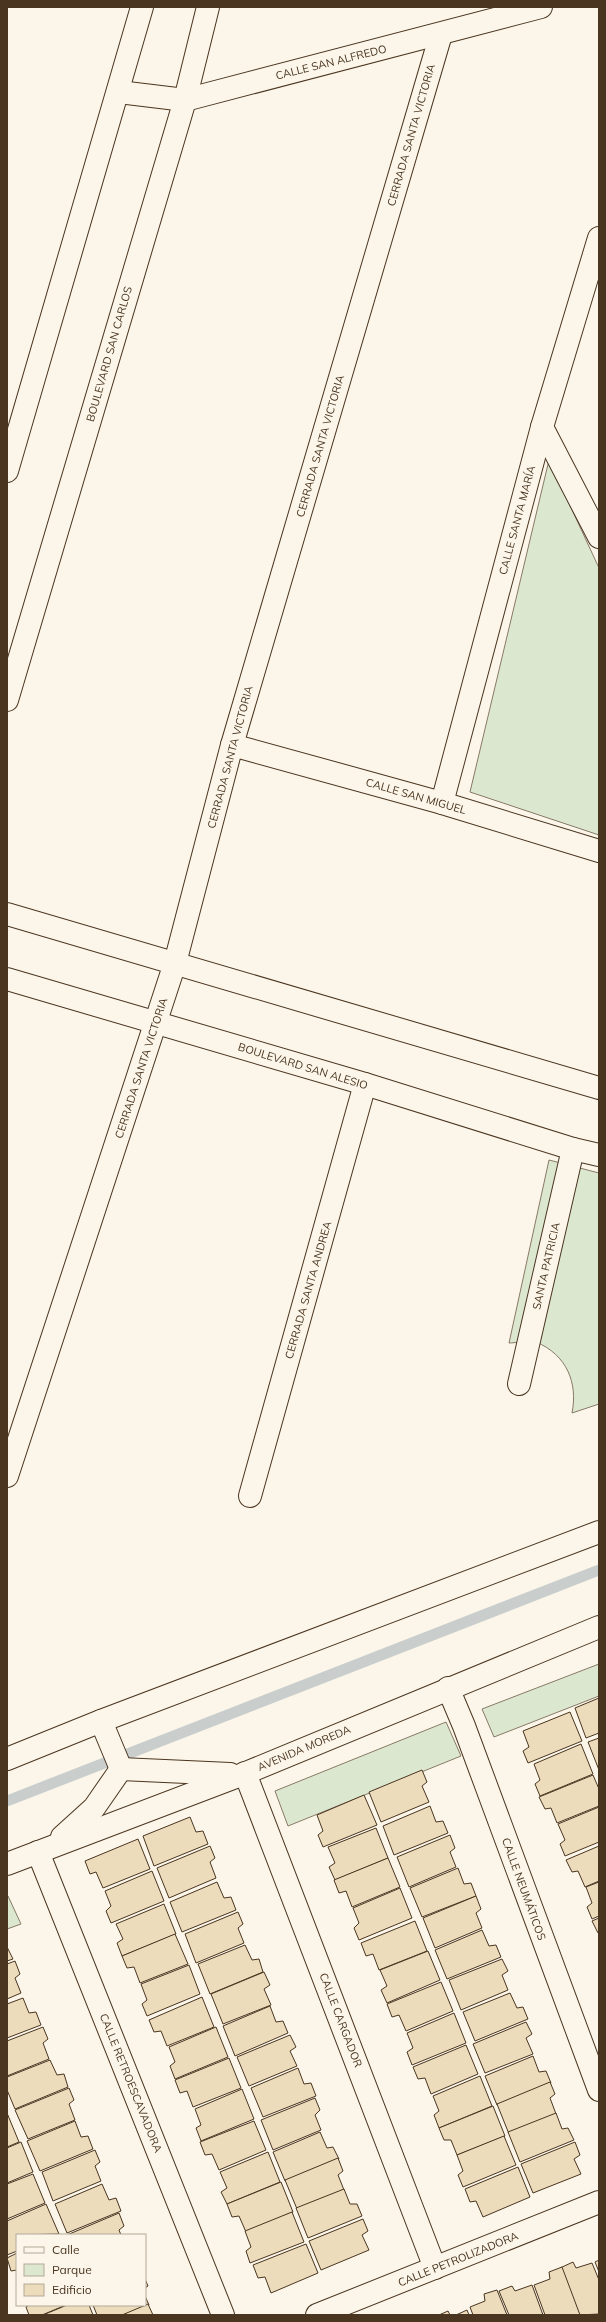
<svg xmlns="http://www.w3.org/2000/svg" width="606" height="2322" font-family="Mulish,sans-serif">
<style>
.green{fill:#dce7d0;stroke:#887966}
.lines{fill:none;stroke-linecap:round;stroke-linejoin:round}
.stream{stroke:#c9cecd;stroke-width:11}
.building{fill:#ecdcbc;stroke:#4a3520}
.street-casing{stroke:#4a3520;stroke-width:24}
.secondary-casing{stroke:#4a3520;stroke-width:24}
.street{stroke:#fbf6e9;stroke-width:22}
.secondary{stroke:#fbf6e9;stroke-width:22}
.labels{text-anchor:middle;dominant-baseline:central;stroke-width:3;stroke-linejoin:round;paint-order:stroke}
.street-label{font-size:11px;fill:#4a3520;stroke:#fbf6e9}
</style>
<rect width="100%" height="100%" fill="#fbf6e9"/>
<!-- green -->
<g class="green">
<polygon points="549,460 599,568 599,835 470,792"/>
<path d="M549,1160L599,1173V1404L572,1413C578,1383 567,1355 536,1342C529,1340 516,1343 509,1343Z"/>
<polygon points="599,1664 599,1696 494,1737 482,1709"/>
<polygon points="446,1722 461,1756 288,1826 275,1791"/>
<polygon points="8,1896 21,1924 7,1929 7,1897"/>
</g>
<g class="lines">
<!-- stream -->
<polyline class="stream" points="7,1801 599,1570"/>
</g>
<!-- building -->
<g class="building">
<polygon points="599,1698 599,1733 586,1738 575,1708"/>
<polygon points="570,1712 582,1741 528,1763 523,1751 529,1747 523,1731"/>
<polygon points="599,1738 599,1770 588,1742"/>
<polygon points="581,1744 593,1774 540,1796 535,1784 540,1780 534,1764"/>
<polygon points="422,1770 427,1782 422,1786 429,1802 381,1822 369,1792"/>
<polygon points="593,1775 599,1789 599,1806 557,1823 551,1808 545,1809 539,1797"/>
<polygon points="364,1795 377,1825 323,1847 318,1835 323,1831 317,1815"/>
<polygon points="430,1806 436,1822 443,1821 448,1833 394,1855 383,1826"/>
<polygon points="599,1807 599,1842 565,1856 560,1844 565,1840 558,1824"/>
<polygon points="190,1817 196,1832 203,1831 208,1844 154,1866 143,1836"/>
<polygon points="376,1828 388,1858 335,1880 329,1867 335,1863 328,1847"/>
<polygon points="450,1835 455,1848 450,1852 456,1867 409,1887 397,1857"/>
<polygon points="138,1839 150,1869 103,1888 96,1872 90,1874 85,1861"/>
<polygon points="210,1846 215,1858 210,1862 216,1878 169,1898 157,1868"/>
<polygon points="599,1846 599,1881 585,1887 578,1871 572,1872 566,1860"/>
<polygon points="388,1858 400,1887 352,1907 346,1891 339,1893 334,1880"/>
<polygon points="458,1868 464,1884 471,1883 476,1896 422,1917 410,1888"/>
<polygon points="152,1871 164,1901 111,1923 106,1911 111,1906 105,1891"/>
<polygon points="217,1882 224,1898 231,1897 236,1910 182,1932 170,1902"/>
<polygon points="599,1882 599,1916 592,1919 587,1907 592,1903 586,1887"/>
<polygon points="400,1888 412,1918 359,1940 354,1928 359,1923 353,1908"/>
<polygon points="476,1896 481,1909 476,1913 482,1928 435,1948 423,1918"/>
<polygon points="164,1904 176,1934 122,1956 117,1943 123,1939 116,1924"/>
<polygon points="238,1912 243,1924 238,1928 244,1943 196,1963 185,1934"/>
<polygon points="599,1918 599,1933 598,1933 592,1921"/>
<polygon points="415,1921 427,1951 379,1970 373,1954 366,1956 361,1943"/>
<polygon points="482,1930 489,1946 496,1945 501,1957 447,1979 435,1950"/>
<polygon points="175,1934 188,1964 140,1983 134,1967 127,1968 122,1956"/>
<polygon points="245,1945 252,1960 259,1959 263,1972 210,1994 198,1964"/>
<polygon points="7,1947 13,1959 7,1961"/>
<polygon points="428,1951 440,1980 387,2003 381,1990 387,1986 380,1970"/>
<polygon points="502,1959 508,1971 502,1975 508,1990 461,2010 449,1980"/>
<polygon points="15,1961 20,1974 15,1978 21,1993 7,1999 7,1964"/>
<polygon points="189,1965 200,1994 147,2016 142,2004 147,2000 141,1984"/>
<polygon points="264,1972 270,1985 264,1989 271,2005 223,2024 211,1994"/>
<polygon points="441,1982 453,2011 406,2031 399,2015 392,2017 387,2004"/>
<polygon points="510,1993 517,2008 523,2007 528,2019 475,2041 463,2012"/>
<polygon points="202,1997 214,2027 167,2046 161,2031 154,2032 149,2020"/>
<polygon points="23,1998 29,2013 36,2012 41,2025 7,2038 7,2004"/>
<polygon points="270,2006 276,2022 283,2021 288,2033 235,2056 223,2026"/>
<polygon points="454,2013 466,2043 412,2065 407,2052 413,2048 407,2033"/>
<polygon points="526,2022 532,2034 526,2038 533,2054 485,2073 473,2044"/>
<polygon points="43,2027 48,2039 43,2043 49,2059 7,2076 7,2041"/>
<polygon points="216,2027 228,2057 175,2079 170,2066 175,2062 169,2047"/>
<polygon points="290,2035 296,2047 290,2051 297,2066 249,2086 237,2057"/>
<polygon points="466,2045 478,2074 431,2094 425,2078 418,2079 413,2067"/>
<polygon points="533,2056 539,2072 546,2071 551,2083 497,2105 485,2076"/>
<polygon points="229,2058 241,2088 193,2107 187,2091 180,2093 175,2080"/>
<polygon points="50,2060 57,2075 64,2074 68,2087 15,2109 7,2090 7,2077"/>
<polygon points="298,2068 304,2084 311,2083 316,2096 263,2117 251,2088"/>
<polygon points="480,2076 492,2106 439,2128 434,2115 439,2111 433,2096"/>
<polygon points="550,2082 555,2094 550,2098 556,2114 509,2134 497,2104"/>
<polygon points="69,2088 74,2100 69,2104 75,2120 28,2139 15,2110"/>
<polygon points="242,2089 254,2119 201,2141 196,2128 201,2125 195,2109"/>
<polygon points="315,2098 320,2110 315,2115 321,2130 273,2150 261,2120"/>
<polygon points="493,2106 505,2136 457,2155 451,2140 444,2140 439,2128"/>
<polygon points="7,2113 19,2142 7,2147"/>
<polygon points="556,2113 562,2129 568,2128 574,2140 520,2162 508,2132"/>
<polygon points="75,2121 81,2137 88,2136 93,2149 40,2171 27,2141"/>
<polygon points="254,2121 266,2150 219,2170 212,2154 205,2155 200,2142"/>
<polygon points="320,2132 327,2148 333,2147 339,2159 285,2181 273,2152"/>
<polygon points="504,2136 516,2165 463,2187 458,2175 463,2171 457,2155"/>
<polygon points="21,2142 33,2172 7,2183 7,2148"/>
<polygon points="575,2142 580,2155 574,2159 581,2174 533,2193 521,2164"/>
<polygon points="95,2150 100,2162 95,2166 101,2181 53,2201 42,2172"/>
<polygon points="268,2152 280,2182 227,2204 221,2192 227,2188 220,2172"/>
<polygon points="338,2158 343,2171 338,2175 344,2190 297,2209 285,2180"/>
<polygon points="518,2167 530,2197 483,2217 476,2201 470,2202 465,2189"/>
<polygon points="33,2174 45,2203 7,2219 7,2184"/>
<polygon points="281,2182 293,2212 246,2232 239,2216 232,2217 227,2204"/>
<polygon points="102,2184 109,2200 116,2198 121,2211 67,2233 55,2204"/>
<polygon points="344,2189 350,2204 357,2204 362,2216 308,2238 296,2208"/>
<polygon points="46,2204 59,2234 17,2235 17,2251 7,2255 7,2221"/>
<polygon points="292,2212 304,2242 250,2263 246,2251 251,2247 245,2231"/>
<polygon points="119,2213 124,2226 119,2230 121,2235 67,2235"/>
<polygon points="363,2219 368,2231 362,2235 369,2250 321,2270 309,2241"/>
<polygon points="306,2244 318,2273 271,2293 265,2277 258,2278 253,2265"/>
<polygon points="17,2253 17,2270 11,2271 7,2258"/>
<polygon points="599,2260 599,2272 595,2262"/>
<polygon points="573,2262 576,2268 592,2263 599,2280 599,2314 579,2315 560,2268"/>
<polygon points="562,2267 580,2315 545,2315 534,2285 550,2279 549,2272"/>
<polygon points="145,2279 148,2286 145,2288"/>
<polygon points="532,2285 543,2315 509,2315 499,2291 512,2286 515,2291"/>
<polygon points="497,2290 507,2315 473,2315 470,2307 485,2301 484,2294"/>
<polygon points="145,2296 149,2305 125,2315 97,2315 93,2305 145,2305"/>
<polygon points="148,2304 153,2315 122,2315"/>
<polygon points="29,2305 66,2305 42,2315 29,2315 26,2307"/>
<polygon points="67,2305 89,2305 93,2315 43,2315"/>
<polygon points="467,2310 469,2315 456,2315"/>
<polygon points="448,2311 450,2315 439,2315"/>
</g>
<g class="lines">
<!-- street casing -->
<g class="street-casing">
<g id="street">
<polyline points="119,92 185,100 541,7"/>
<polyline points="542,427 599,537"/>
<polyline points="7,471 142,7"/>
<polyline points="7,700 185,100 208,7"/>
<polyline points="232,745 442,803 599,851"/>
<polyline points="442,803 542,427 599,238"/>
<polyline points="7,914 599,1088"/>
<polyline points="7,979 365,1084 573,1149 599,1155"/>
<polyline points="519,1384 573,1149"/>
<polyline points="7,1476 175,963 232,745 441,34"/>
<polyline points="250,1496 365,1084"/>
<polyline points="448,1688 464,1726 599,2090"/>
<polyline points="245,1773 435,2268"/>
<polyline points="38,1852 223,2315"/>
<polyline points="317,2315 599,2202"/>
</g>
</g>
<!-- secondary casing -->
<g class="secondary-casing">
<g id="secondary">
<polyline points="101,1721 121,1769"/>
<polyline points="7,1759 101,1721 599,1532"/>
<polyline points="121,1769 230,1774"/>
<polyline points="62,1837 94,1808 121,1769"/>
<polyline points="7,1864 241,1775 599,1627"/>
</g>
</g>
<!-- street -->
<use href="#street" class="street"/>
<!-- secondary -->
<use href="#secondary" class="secondary"/>
</g>
<g class="labels">
<!-- street labels -->
<g class="street-label">
<text transform="translate(331 62) rotate(-14)">CALLE SAN ALFREDO</text>
<text transform="translate(411 135) rotate(-74)">CERRADA SANTA VICTORIA</text>
<text transform="translate(109 354) rotate(-74)">BOULEVARD SAN CARLOS</text>
<text transform="translate(320 446) rotate(-74)">CERRADA SANTA VICTORIA</text>
<text transform="translate(517 520) rotate(-75)">CALLE SANTA MARÍA</text>
<text transform="translate(230 757) rotate(-75)">CERRADA SANTA VICTORIA</text>
<text transform="translate(416 796) rotate(16)">CALLE SAN MIGUEL</text>
<text transform="translate(303 1066) rotate(17)">BOULEVARD SAN ALESIO</text>
<text transform="translate(141 1068) rotate(-72)">CERRADA SANTA VICTORIA</text>
<text transform="translate(546 1266) rotate(-77)">SANTA PATRICIA</text>
<text transform="translate(308 1290) rotate(-74)">CERRADA SANTA ANDREA</text>
<text transform="translate(304 1748) rotate(-23)">AVENIDA MOREDA</text>
<text transform="translate(524 1889) rotate(70)">CALLE NEUMÁTICOS</text>
<text transform="translate(341 2020) rotate(69)">CALLE CARGADOR</text>
<text transform="translate(131 2083) rotate(68)">CALLE RETROESCAVADORA</text>
<text transform="translate(458 2259) rotate(-22)">CALLE PETROLIZADORA</text>
</g>
</g>
<!-- border -->
<rect width="606" height="2322" fill="none" stroke="#4a3520" stroke-width="16"/>
<!-- legend -->
<rect x="16" y="2234" width="130" height="72" fill="#fbf6e9" stroke="#b4a999"/>
<rect x="24" y="2247" width="20" height="6" fill="#fbf6e9" stroke="#b4a999"/>
<text x="52" y="2254" font-size="12" fill="#4a3520">Calle</text>
<rect x="24" y="2264" width="20" height="12" fill="#dce7d0" stroke="#b4a999"/>
<text x="52" y="2274" font-size="12" fill="#4a3520">Parque</text>
<rect x="24" y="2284" width="20" height="12" fill="#ecdcbc" stroke="#b4a999"/>
<text x="52" y="2294" font-size="12" fill="#4a3520">Edificio</text>
</svg>
